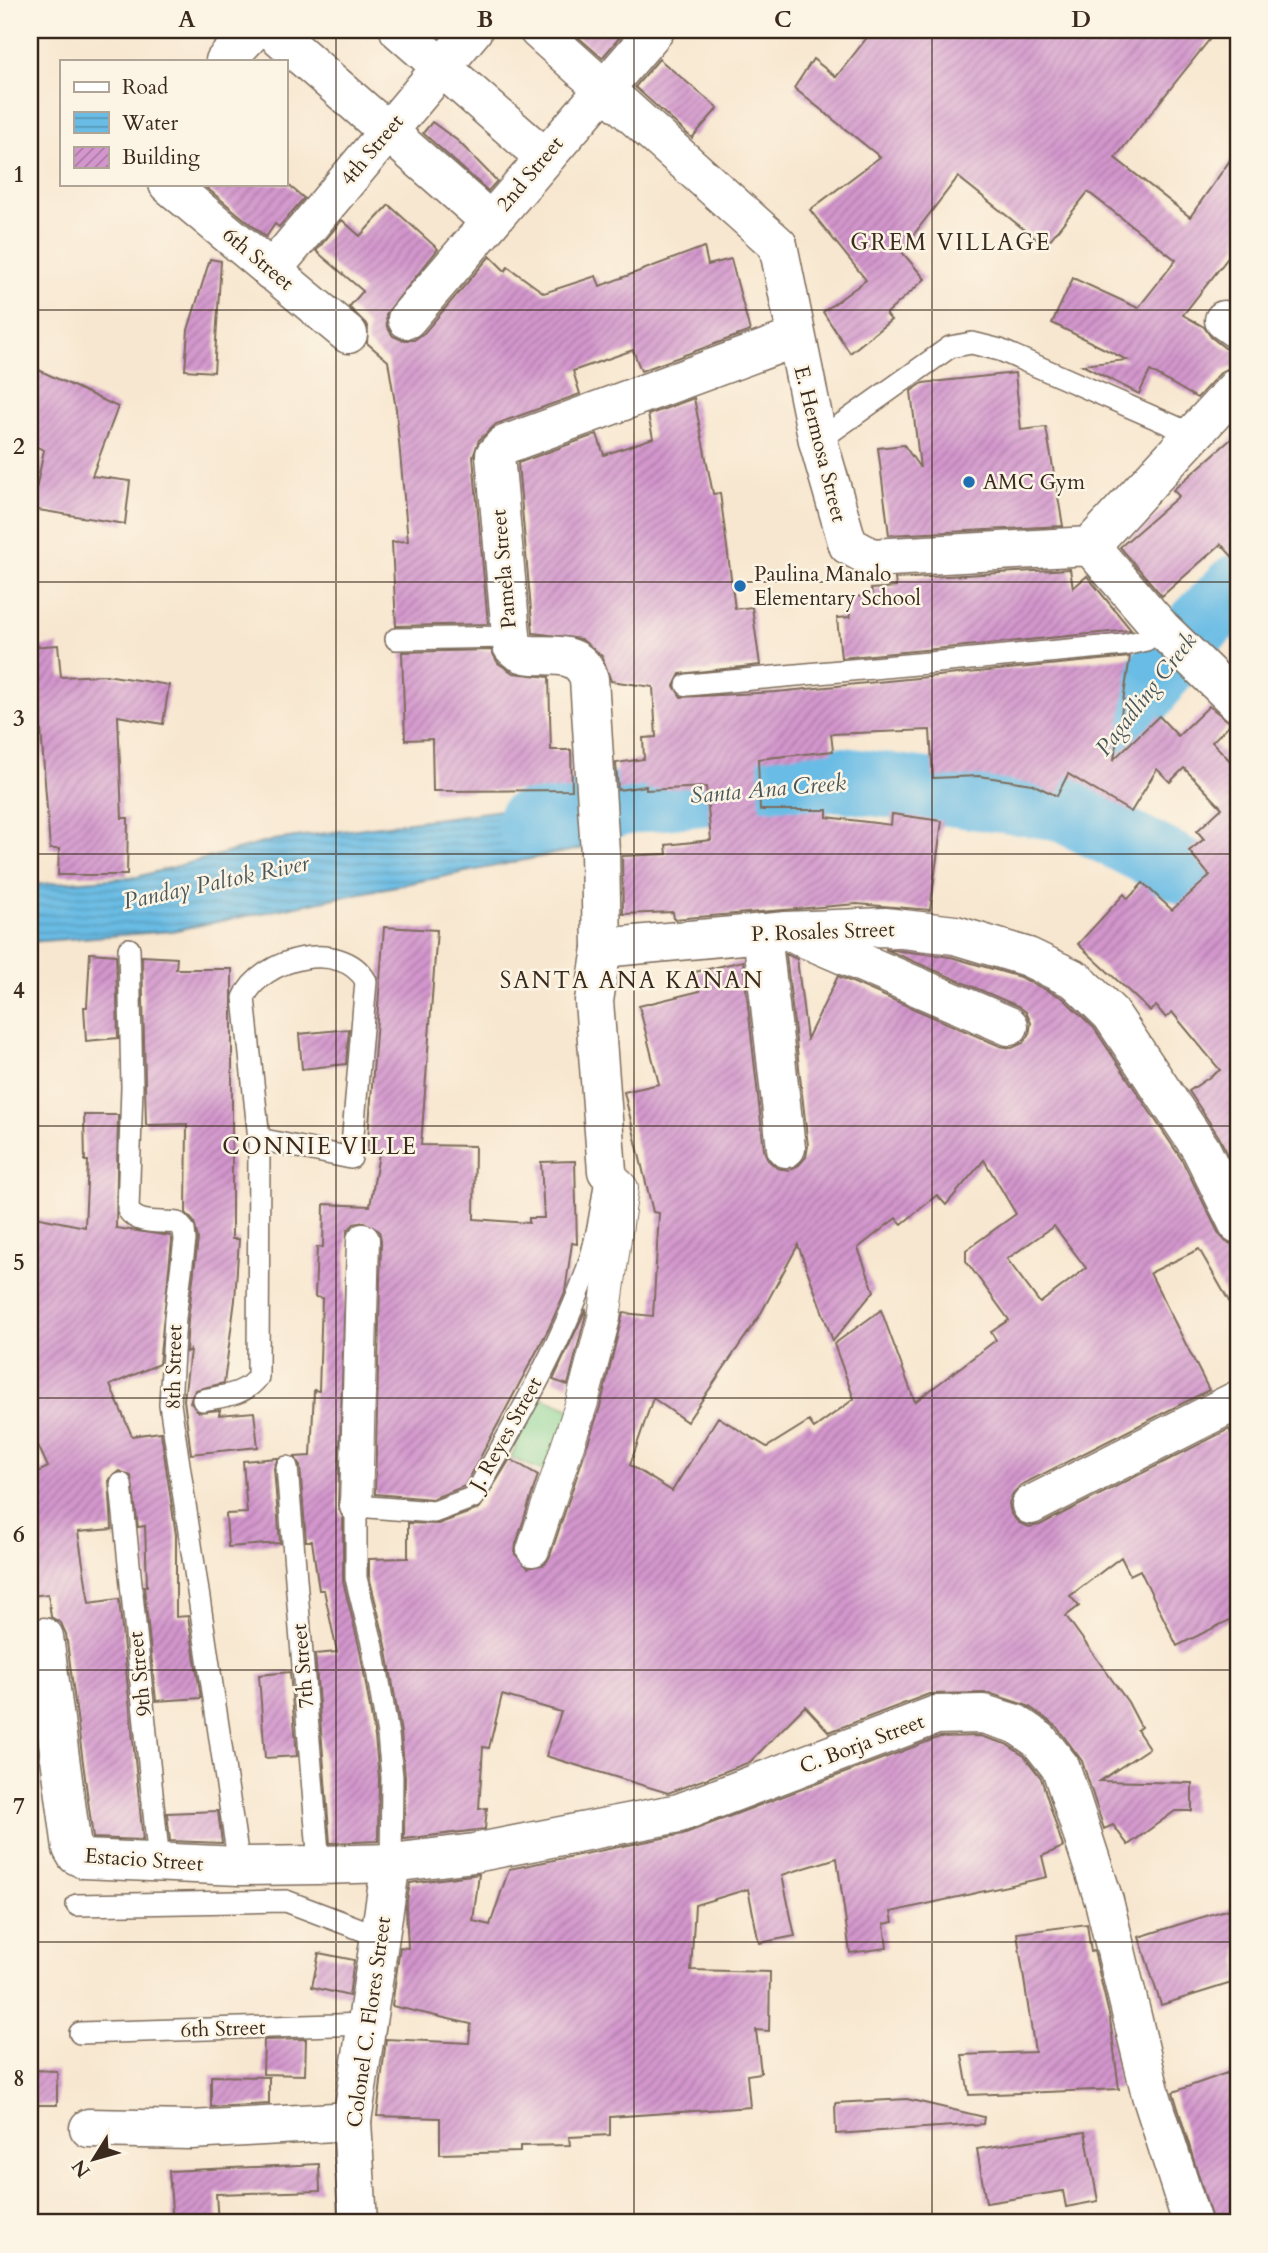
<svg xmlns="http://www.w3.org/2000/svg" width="1268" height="2253" font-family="Cardo,serif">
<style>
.green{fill:#83d292;stroke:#5f7e58;stroke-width:2}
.water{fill:url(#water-rules);stroke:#527382;stroke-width:2}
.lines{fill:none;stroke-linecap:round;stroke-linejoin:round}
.river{stroke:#69bce5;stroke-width:65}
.building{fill:url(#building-hatch);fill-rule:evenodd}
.service-casing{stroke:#7d6c5c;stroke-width:24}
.pedestrian-casing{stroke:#7d6c5c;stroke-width:34}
.minor-casing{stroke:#7d6c5c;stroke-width:41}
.tertiary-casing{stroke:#7d6c5c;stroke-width:41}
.service{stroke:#fff;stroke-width:21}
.pedestrian{stroke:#fff;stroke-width:32}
.minor{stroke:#fff;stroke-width:38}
.tertiary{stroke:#fff;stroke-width:38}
.grid{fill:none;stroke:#3b2a1e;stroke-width:2;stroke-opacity:0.55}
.poi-dot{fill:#1f6fb2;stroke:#fcf5e5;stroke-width:2.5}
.labels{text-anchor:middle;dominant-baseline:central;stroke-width:5;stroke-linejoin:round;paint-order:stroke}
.street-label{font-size:21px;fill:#3b2a1e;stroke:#fcf5e5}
.poi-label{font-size:21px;fill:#3b2a1e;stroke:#fcf5e5;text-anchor:start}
.neighbourhood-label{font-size:23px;letter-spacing:2px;fill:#3b2a1e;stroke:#fcf5e5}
.water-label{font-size:23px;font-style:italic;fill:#49565a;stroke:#fcf5e5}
.neatline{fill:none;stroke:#3b2a1e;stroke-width:2.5}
.grid-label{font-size:23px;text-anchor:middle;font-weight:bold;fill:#3b2a1e}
</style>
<defs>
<pattern id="water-rules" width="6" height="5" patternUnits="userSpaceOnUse" patternTransform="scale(1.75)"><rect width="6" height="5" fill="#69bce5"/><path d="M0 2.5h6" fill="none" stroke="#5899b9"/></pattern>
<pattern id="building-hatch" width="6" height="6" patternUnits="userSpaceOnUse" patternTransform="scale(1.75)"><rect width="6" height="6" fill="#d396cd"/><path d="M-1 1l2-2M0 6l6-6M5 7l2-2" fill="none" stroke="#ac7ba6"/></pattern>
</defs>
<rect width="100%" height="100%" fill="#fcf5e5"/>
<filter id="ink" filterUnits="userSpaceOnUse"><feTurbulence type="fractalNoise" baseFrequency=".0143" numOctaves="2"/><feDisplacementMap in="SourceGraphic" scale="14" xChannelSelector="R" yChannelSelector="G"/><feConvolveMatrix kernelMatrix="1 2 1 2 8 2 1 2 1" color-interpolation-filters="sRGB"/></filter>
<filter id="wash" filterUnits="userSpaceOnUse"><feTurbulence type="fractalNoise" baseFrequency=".00686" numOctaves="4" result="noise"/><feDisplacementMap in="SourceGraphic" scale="28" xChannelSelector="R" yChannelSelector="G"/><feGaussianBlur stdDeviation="1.57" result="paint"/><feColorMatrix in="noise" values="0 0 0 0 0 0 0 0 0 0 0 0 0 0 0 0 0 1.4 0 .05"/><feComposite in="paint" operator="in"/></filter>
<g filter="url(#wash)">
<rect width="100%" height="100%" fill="#f8e7d0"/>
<!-- green -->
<polygon class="green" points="536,1395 573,1410 548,1473 511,1458"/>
<!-- water -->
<polygon class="water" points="579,800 585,848 171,931 30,942 30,885 137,877 274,840"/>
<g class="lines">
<!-- river -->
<g class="river">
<polyline points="1066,800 1178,647 1238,586"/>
<polyline points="529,822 640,800 838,779 1060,808 1204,881 1238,905"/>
</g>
</g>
<g id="blocks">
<!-- building -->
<g class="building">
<polygon points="570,30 626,30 602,58"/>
<polygon points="873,30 1217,30 1115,158 1190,217 1238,149 1238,245 1183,315 1204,327 1211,337 1225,348 1238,351 1238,365 1222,371 1197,398 1150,371 1139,394 1082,365 1127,360 1052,323 1073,278 1138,308 1176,260 1088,192 1045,246 958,177 901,251 925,279 886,314 891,320 850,353 823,312 866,280 810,210 880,157 794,88 813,59 836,77"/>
<polygon points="659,59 718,108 692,138 635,87"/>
<polygon points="432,122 458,141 497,181 488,191 423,133"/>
<polygon points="202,184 287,184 304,198 279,227 275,224 266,237"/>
<polygon points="389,205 438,249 386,314 387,327 393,336 402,340 414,340 424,333 490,256 505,271 508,267 544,293 596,276 600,286 704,247 708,265 731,259 750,331 641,371 633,350 573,371 580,394 496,424 479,440 473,457 488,624 396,626 392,542 408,541 396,409 388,361 367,343 368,326 349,307 363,291 316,251 342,220 360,236"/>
<polygon points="210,259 221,261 214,372 185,370 188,330"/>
<polygon points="30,366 118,407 92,476 130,481 125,524 32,509 44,450 30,444"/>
<polygon points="1015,373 1021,430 1046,427 1063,526 889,535 878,448 904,445 920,468 911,391 923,383"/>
<polygon points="694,398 713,494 720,493 735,609 752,607 760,665 680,674 674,686 681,697 776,692 1130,657 1114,759 1159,716 1178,736 1209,706 1231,723 1212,742 1238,769 1238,1175 1219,1137 1189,1091 1220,1070 1172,1012 1166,1018 1156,1006 1150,1011 1078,944 1124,894 1128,899 1143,883 1172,910 1210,876 1189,851 1204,839 1197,831 1222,808 1184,768 1170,782 1157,769 1131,812 1068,774 1057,796 1032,784 979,776 933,778 930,730 831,734 833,751 758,759 760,810 827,810 827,817 891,825 892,814 942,821 930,910 857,904 674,919 673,912 623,914 622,856 667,854 666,845 711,840 706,787 646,790 646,786 618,790 616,763 644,759 643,738 656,737 653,687 611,681 602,656 581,639 533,633 518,463 597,434 604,455 653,438 648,415"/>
<polygon points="1238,433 1238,563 1221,544 1162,596 1120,547 1179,496 1173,490"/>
<polygon points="1070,569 1073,588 1087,576 1131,630 841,658 837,618 850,617 848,598 872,595 871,589 896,587 895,579"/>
<polygon points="58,645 61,677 106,675 169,685 163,724 118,716 122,818 128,818 127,875 58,875 59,849 50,849 41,729 33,730 30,647"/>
<polygon points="491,650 498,663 513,673 549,677 551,750 571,750 572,790 433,791 432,739 405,740 402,652"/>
<polygon points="384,927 437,930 421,1145 475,1146 474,1219 529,1223 529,1218 544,1218 541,1162 575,1161 577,1244 572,1243 565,1292 549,1328 465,1486 432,1499 375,1494 381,1240 379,1231 364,1222 354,1224 347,1231 338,1506 343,1518 343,1581 360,1650 375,1737 379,1778 378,1841 330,1843 315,1654 337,1652 324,1590 319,1590 312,1541 306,1541 300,1466 295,1457 311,1456 314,1390 319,1391 322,1298 315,1297 317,1247 323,1247 324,1204 370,1206 379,1154 367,1152"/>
<path d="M885,949L951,957L1020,977L1063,998L1094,1028L1182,1160L1219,1234L1226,1242L1238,1246V1317L1199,1249L1150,1273L1209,1390L1021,1485L1013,1493L1009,1503L1011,1514L1019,1523L1029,1527L1040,1525L1229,1429L1238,1447V1616L1177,1646L1140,1570L1130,1575L1121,1557L1070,1596L1079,1606L1066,1616L1128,1702L1141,1727L1137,1730L1149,1748L1100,1781L1192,1783V1811H1175L1128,1845L1113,1825L1104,1829L1082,1761L1056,1726L1028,1706L989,1693L929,1694L829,1732L805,1706L750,1762L668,1793L546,1756L561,1712L502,1695L489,1748L483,1747L479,1809L487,1808L485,1829L404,1839L405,1777L401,1733L386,1645L369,1576V1559L408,1558V1523L438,1524L479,1509L510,1459L538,1475L516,1544L515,1554L528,1568L545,1564L550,1556L600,1407L623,1313L653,1316L659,1213L653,1212L624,1092L659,1084L639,1006L700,991L695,972L743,961L764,1150L768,1160L777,1168L789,1170L799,1165L806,1157L808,1146L786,954L797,959L807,1039L838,976L1000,1046L1012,1048L1023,1043L1029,1035L1031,1023L1026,1012L1018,1006ZM984,1160L1016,1214L966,1250V1261L1009,1320L991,1332L996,1340L915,1402L881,1310L834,1344L854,1399L814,1428L809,1421L767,1447L718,1417L672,1491L630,1465L653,1398L687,1422L760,1315L798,1245L833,1341L874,1291L858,1248L896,1218L902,1224L937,1195L946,1205ZM1054,1226L1086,1268L1040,1303L1007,1259Z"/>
<polygon points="90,953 116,955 118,1038 86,1041 84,1007 87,1007"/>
<polygon points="142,956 177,958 176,969 232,969 232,1239 239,1239 235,1300 224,1383 195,1390 190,1402 199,1412 220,1410 219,1415 254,1412 258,1447 191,1454 184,1400 190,1350 186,1352 188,1319 198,1239 194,1222 186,1213 187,1124 146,1125"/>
<polygon points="349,1029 346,1064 302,1069 299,1034"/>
<polygon points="84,1115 118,1115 116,1228 171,1236 172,1240 159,1364 110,1385 132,1436 161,1432 176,1535 176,1617 188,1616 201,1698 156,1701 144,1586 147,1586 145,1526 138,1527 131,1476 119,1471 109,1479 112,1529 78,1532 89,1603 119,1599 143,1840 93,1838 66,1634 61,1623 51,1617 48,1594 30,1596 30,1476 48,1467 30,1428 30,1216 85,1227 88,1161 85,1161"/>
<polygon points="586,1309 586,1314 568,1385 553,1380"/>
<polygon points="278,1458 274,1468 280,1543 228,1547 226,1514 247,1513 243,1461"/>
<polygon points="290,1672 297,1756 265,1758 259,1675"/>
<polygon points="30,1709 31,1709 38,1760 30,1760"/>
<polygon points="980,1736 1006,1744 1024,1756 1041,1778 1063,1847 1042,1856 1047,1877 891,1912 893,1922 884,1924 887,1948 850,1953 837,1858 782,1875 795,1936 759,1943 748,1889 695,1905 691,1970 770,1972 769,2031 756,2030 761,2073 747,2075 750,2107 610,2117 610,2135 569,2137 570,2145 520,2146 520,2152 440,2154 440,2118 377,2116 386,2039 469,2043 471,2024 392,2006 400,1947 408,1948 406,1907 410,1883 479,1874 473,1921 490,1925 509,1869 683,1834 940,1737"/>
<polygon points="218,1811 222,1843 170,1841 167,1813"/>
<polygon points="1238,1906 1238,1981 1161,2005 1139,1937"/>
<polygon points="1087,1924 1091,1952 1094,1951 1110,2019 1119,2089 969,2095 962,2055 1035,2052 1017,1933"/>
<polygon points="319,1953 354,1960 349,1996 312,1987"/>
<polygon points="306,2039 305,2075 263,2074 264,2040"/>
<polygon points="1238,2069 1238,2223 1213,2223 1173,2092"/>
<polygon points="30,2070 57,2071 57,2105 30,2105"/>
<polygon points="211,2076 269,2077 269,2104 211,2107"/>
<polygon points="907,2099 984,2117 983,2124 836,2134 835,2103"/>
<polygon points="1085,2132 1098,2201 1066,2207 1063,2191 986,2203 977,2149"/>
<polygon points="319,2164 320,2191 216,2194 218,2223 173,2223 169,2171"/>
</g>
</g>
</g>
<g filter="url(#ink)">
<use href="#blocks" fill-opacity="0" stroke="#7d6c5c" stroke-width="2"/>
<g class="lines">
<!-- service casing -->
<g class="service-casing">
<g id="service">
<polyline points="818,441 950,347 972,343 1000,350 1192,434"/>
<polyline points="396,639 511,637"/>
<polyline points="687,685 1124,645 1146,640 1161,628"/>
<path d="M129,949L132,1087L128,1210C139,1226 160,1220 178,1223L184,1230L185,1240L175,1318L170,1404L239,1866"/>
<path d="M203,1400C224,1396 245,1395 258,1377L259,1139L244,998C261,958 342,938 366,981L351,1158L259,1139"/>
<polyline points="287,1467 319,1865"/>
<polyline points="121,1484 159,1863"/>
<path d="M391,1863L392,1777L388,1735L373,1647L356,1578V1506L434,1512L474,1497C513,1426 557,1353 585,1276C597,1242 602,1206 607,1171"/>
<polyline points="77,1905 286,1901 381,1937"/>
<polyline points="80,2033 367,2024"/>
</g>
</g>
<!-- pedestrian casing -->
<g class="pedestrian-casing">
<g id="pedestrian">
<polyline points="356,1506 363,1240"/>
<polyline points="533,1550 582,1402 604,1318 622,1188 607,1171"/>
</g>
</g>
<!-- minor casing -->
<g class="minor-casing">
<g id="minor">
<polyline points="272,30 490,221"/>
<polyline points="399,30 544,157"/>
<polyline points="225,61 254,30"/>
<polyline points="168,184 348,334"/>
<polyline points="271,271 473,30"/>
<polyline points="407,319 655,30"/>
<polyline points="1224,320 1238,330"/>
<polyline points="1090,546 1238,386"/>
<polyline points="762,933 786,1148"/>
<polyline points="795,934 1009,1026"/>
<polyline points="602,948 786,931 885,927 955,935 1028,957 1076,980 1111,1014 1201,1149 1238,1224"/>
<path d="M607,1171L594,1001L602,948L600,852L589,679C576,638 529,668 512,646L495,455L504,445L795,338"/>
<polyline points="1031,1505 1238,1400"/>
<polyline points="44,1637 72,1848 76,1855 84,1859 239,1866 319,1865 391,1863 474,1853 679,1813 936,1715 983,1714 1016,1724 1039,1740 1061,1768 1104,1901 1151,2095 1192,2223"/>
<polyline points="89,2128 191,2130 352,2121"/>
<polyline points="358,2223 352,2121 391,1863"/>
</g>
</g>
<!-- tertiary casing -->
<g class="tertiary-casing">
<polyline id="tertiary" points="538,30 778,245 818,441 848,545 872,558 1090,546 1161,628 1238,703"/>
</g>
<!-- service -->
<use href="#service" class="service"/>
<!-- pedestrian -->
<use href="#pedestrian" class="pedestrian"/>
<!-- minor -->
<use href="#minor" class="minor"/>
<!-- tertiary -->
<use href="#tertiary" class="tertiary"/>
</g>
</g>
<!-- grid -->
<path class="grid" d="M336,30V2223M634,30V2223M932,30V2223M30,310H1238M30,582H1238M30,854H1238M30,1126H1238M30,1398H1238M30,1670H1238M30,1942H1238"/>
<!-- markers -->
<g class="poi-dot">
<circle cx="969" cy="482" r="7"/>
<circle cx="740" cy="586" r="7"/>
</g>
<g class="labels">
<!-- street labels -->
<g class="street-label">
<text transform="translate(372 150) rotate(-50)">4th Street</text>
<text transform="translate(530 174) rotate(-50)">2nd Street</text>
<text transform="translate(258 259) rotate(40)">6th Street</text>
<text transform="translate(820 444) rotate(76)">E. Hermosa Street</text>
<text transform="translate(504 569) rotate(-95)">Pamela Street</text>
<text transform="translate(823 932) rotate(-2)">P. Rosales Street</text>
<text transform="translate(174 1367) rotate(-89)">8th Street</text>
<text transform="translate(506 1434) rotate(-61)">J. Reyes Street</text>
<text transform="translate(303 1666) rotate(-95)">7th Street</text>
<text transform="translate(140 1674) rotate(-96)">9th Street</text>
<text transform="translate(862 1744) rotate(-21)">C. Borja Street</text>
<text transform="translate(144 1860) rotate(4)">Estacio Street</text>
<text transform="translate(369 2022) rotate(-82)">Colonel C. Flores Street</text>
<text transform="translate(223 2029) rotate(-2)">6th Street</text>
</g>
<!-- poi labels -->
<g class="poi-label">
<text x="983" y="482">AMC Gym</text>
<text x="754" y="574">Paulina Manalo<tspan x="754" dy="24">Elementary School</tspan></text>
</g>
<!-- neighbourhood labels -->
<g class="neighbourhood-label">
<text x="951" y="242">GREM VILLAGE</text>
<text x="632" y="980">SANTA ANA KANAN</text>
<text x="320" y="1146">CONNIE VILLE</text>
</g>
<!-- water labels -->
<g class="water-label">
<text transform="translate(1146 694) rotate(-52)">Pagadling Creek</text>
<text transform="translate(768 789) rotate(-5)">Santa Ana Creek</text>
<text transform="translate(216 882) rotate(-12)">Panday Paltok River</text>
</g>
</g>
<!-- margin -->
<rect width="1268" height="2253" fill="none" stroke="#fcf5e5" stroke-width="77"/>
<!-- legend -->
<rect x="60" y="60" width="228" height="126" fill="#fcf5e5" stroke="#afa495" stroke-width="2"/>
<rect x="74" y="82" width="35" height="10" fill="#ffffff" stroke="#afa495" stroke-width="2"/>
<text x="122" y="94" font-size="21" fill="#3b2a1e">Road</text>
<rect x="74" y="112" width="35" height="21" fill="url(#water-rules)" stroke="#afa495" stroke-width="2"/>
<text x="122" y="130" font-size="21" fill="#3b2a1e">Water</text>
<rect x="74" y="147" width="35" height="21" fill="url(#building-hatch)" stroke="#afa495" stroke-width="2"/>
<text x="122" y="164" font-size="21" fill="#3b2a1e">Building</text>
<!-- north arrow -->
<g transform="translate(94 2159) rotate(233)" stroke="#fcf5e5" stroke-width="5" paint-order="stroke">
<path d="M0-5L12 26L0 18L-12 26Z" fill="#3b2a1e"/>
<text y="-10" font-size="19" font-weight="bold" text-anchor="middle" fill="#3b2a1e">N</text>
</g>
<rect x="38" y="38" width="1192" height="2176" class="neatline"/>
<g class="grid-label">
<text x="187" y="27">A</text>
<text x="485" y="27">B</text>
<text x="783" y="27">C</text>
<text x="1081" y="27">D</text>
<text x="19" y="182">1</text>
<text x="19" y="454">2</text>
<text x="19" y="726">3</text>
<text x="19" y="998">4</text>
<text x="19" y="1270">5</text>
<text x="19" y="1542">6</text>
<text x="19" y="1814">7</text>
<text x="19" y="2086">8</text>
</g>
</svg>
